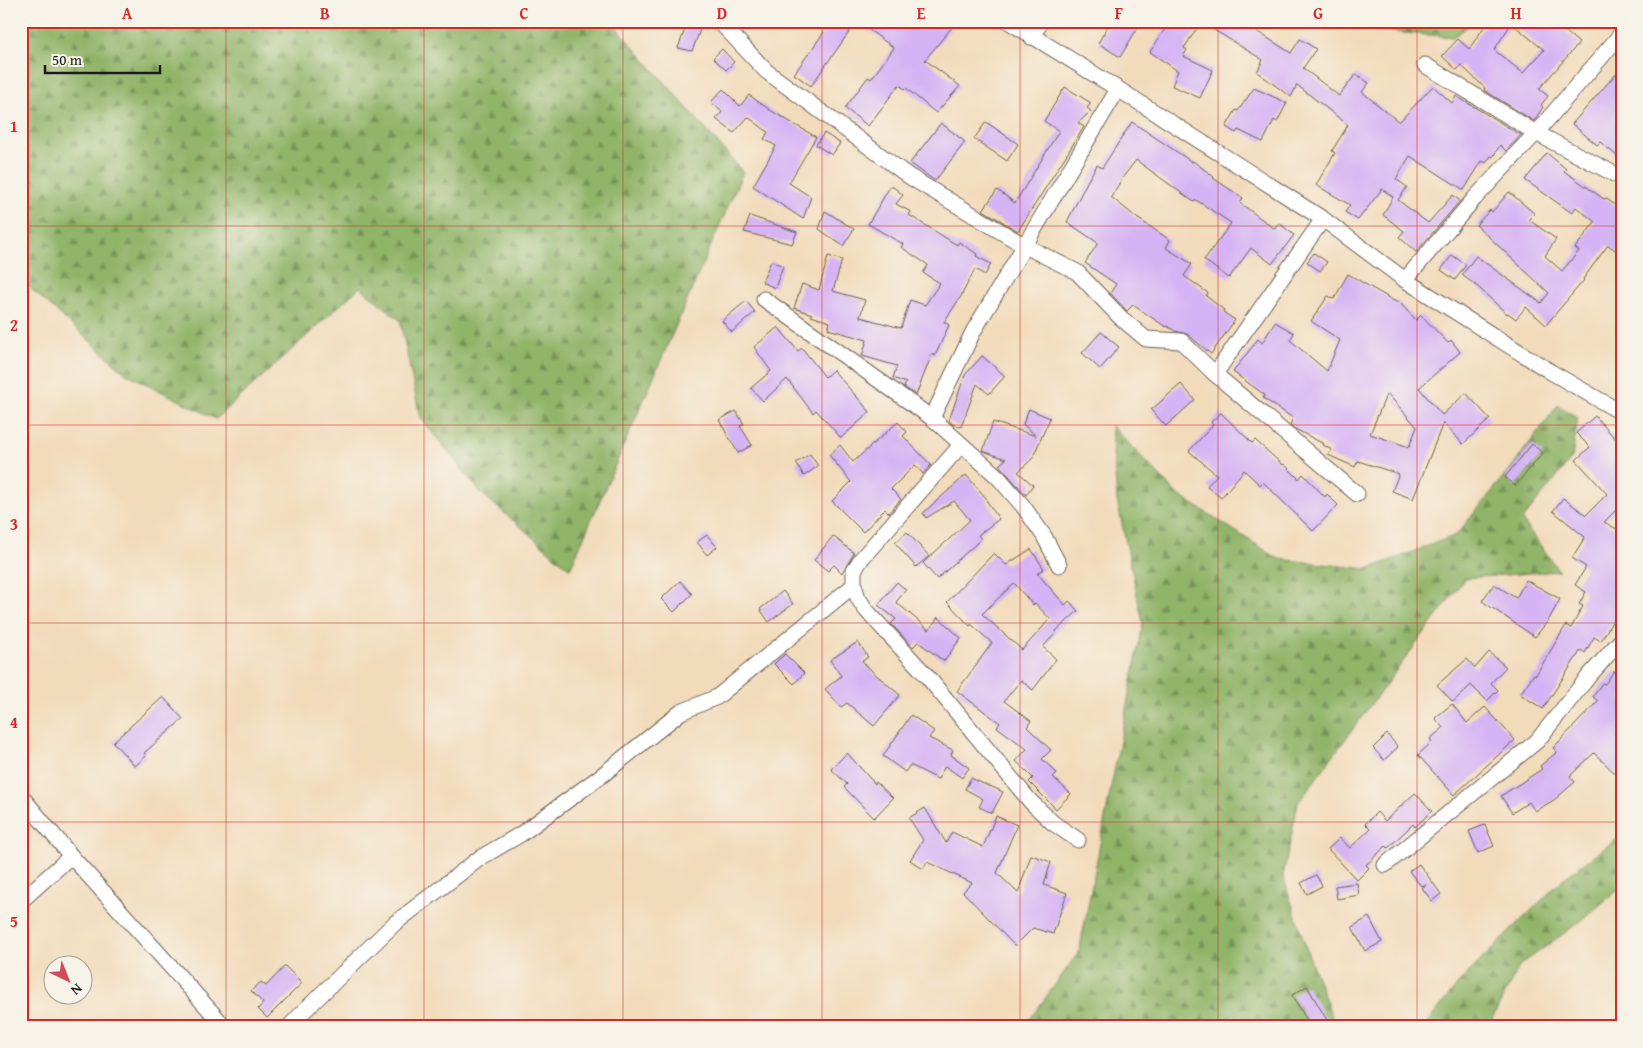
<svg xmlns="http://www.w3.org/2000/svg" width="1643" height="1048" font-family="'Gentium Book Plus',serif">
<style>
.forest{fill:url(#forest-firs);stroke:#566842}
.building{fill:#d6b3f4;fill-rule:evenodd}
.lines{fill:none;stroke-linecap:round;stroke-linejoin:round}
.street-casing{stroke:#675f54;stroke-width:17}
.street{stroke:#fff;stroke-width:15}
.grid{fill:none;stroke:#d62828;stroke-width:1;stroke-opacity:0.55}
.neatline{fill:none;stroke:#d62828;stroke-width:2}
.grid-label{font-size:16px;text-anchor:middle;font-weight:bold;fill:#d62828}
</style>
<defs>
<pattern id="forest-firs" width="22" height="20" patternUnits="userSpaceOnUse" patternTransform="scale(1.25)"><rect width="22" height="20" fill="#90b468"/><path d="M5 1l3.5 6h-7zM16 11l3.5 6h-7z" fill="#759255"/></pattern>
</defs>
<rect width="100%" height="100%" fill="#f7f3e8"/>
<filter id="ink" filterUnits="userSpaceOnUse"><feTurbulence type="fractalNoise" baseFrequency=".02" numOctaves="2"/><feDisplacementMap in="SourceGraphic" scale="10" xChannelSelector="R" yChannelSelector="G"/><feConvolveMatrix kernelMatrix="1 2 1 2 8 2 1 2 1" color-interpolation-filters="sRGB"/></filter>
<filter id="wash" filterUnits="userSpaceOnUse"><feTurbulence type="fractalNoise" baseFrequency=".0096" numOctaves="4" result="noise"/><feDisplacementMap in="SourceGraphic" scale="20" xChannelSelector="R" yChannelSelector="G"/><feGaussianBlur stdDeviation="1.12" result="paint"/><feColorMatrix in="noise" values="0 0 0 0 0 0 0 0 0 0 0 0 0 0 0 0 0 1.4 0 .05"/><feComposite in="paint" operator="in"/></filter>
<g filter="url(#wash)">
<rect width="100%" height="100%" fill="#f2dbbb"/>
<!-- forest -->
<g class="forest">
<polygon points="21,21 611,21 743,172 570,569 481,493 420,417 400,320 360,287 216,419 127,374 21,280"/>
<polygon points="1304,21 1475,21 1453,37 1307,25"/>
<polygon points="1558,405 1578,418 1572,458 1522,520 1559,571 1465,578 1298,803 1283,876 1307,951 1336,1027 1024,1027 1079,952 1143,623 1117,500 1111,425 1177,494 1279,559 1368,569 1456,535 1508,472"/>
<polygon points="1622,835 1622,886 1581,921 1520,965 1492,1019 1499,1027 1424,1027 1462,979 1563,879"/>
</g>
<g id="blocks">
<!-- building -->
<g class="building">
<polygon points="688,21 702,25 692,51 678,48"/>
<polygon points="813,21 957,21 925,60 960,86 936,113 906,88 905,89 899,85 868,126 845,108 868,77 871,79 894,48 857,21 811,86 794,74 824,32"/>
<polygon points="1111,21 1142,21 1120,57 1098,43"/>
<polygon points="1170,21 1253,21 1250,27 1291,53 1300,39 1316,49 1303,68 1339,96 1356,74 1369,83 1362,92 1399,122 1433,86 1452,103 1456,96 1521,135 1506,151 1500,145 1493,157 1491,156 1486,163 1482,161 1464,190 1410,156 1396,179 1407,187 1398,200 1428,223 1453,195 1460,201 1416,252 1399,237 1404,231 1383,215 1393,197 1382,189 1358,220 1345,212 1350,205 1316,185 1335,153 1332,151 1348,125 1297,85 1291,97 1257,72 1263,60 1201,22 1184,48 1187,50 1183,56 1213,70 1200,98 1172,86 1178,71 1150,52"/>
<polygon points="1488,21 1500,21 1509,27 1494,50 1523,73 1544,50 1509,21 1547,21 1554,27 1557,24 1579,43 1539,89 1548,96 1541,105 1543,107 1534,121 1484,90 1485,88 1461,65 1457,70 1442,56 1458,39 1469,49"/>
<polygon points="722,49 734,62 726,70 713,58"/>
<polygon points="1622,70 1622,160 1600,142 1597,145 1572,124 1614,76"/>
<polygon points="1065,87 1091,103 1087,108 1091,111 1078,123 1084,127 1018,231 983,210 997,190 1015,203 1059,131 1044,121"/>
<polygon points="1254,88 1287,103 1277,122 1274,120 1263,142 1238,130 1236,133 1226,127 1236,110 1238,111"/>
<polygon points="723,89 740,106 749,95 770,110 816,137 789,183 811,197 803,219 753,186 776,146 764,139 768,132 748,117 734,133 716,119 722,112 711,102"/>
<polygon points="986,122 1018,144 1007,161 974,139"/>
<polygon points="1132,122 1192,162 1193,161 1214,177 1213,178 1243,198 1240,203 1275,229 1279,223 1294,235 1272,264 1251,248 1229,278 1204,260 1231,223 1196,200 1194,202 1136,160 1123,177 1111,197 1137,218 1170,240 1166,248 1192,264 1184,276 1208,293 1206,296 1224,310 1223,312 1235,320 1211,354 1187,334 1175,331 1167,326 1166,327 1133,305 1127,311 1110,293 1116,284 1085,263 1098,243 1067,222 1087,182 1097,165 1102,168"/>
<polygon points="941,123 965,142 935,181 910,163"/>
<polygon points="824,133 840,143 832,155 816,145"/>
<polygon points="1547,153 1566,169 1564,171 1604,199 1606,198 1622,211 1622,255 1608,245 1583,279 1584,280 1546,325 1526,307 1516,319 1508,313 1507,314 1478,287 1462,275 1476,256 1541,303 1549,293 1476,225 1490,210 1492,212 1509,192 1535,214 1529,220 1556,239 1545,256 1562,271 1579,251 1575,248 1595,222 1576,207 1572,213 1525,180"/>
<polygon points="891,185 903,195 896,204 911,212 909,215 957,245 959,242 977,254 976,256 991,264 985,275 975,269 960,298 944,322 949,325 935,356 932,354 916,395 904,387 906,383 893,378 897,366 862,356 867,340 828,329 830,322 811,316 812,314 794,308 802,284 819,290 828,256 842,260 833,291 865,300 860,317 901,328 910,300 925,305 940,283 923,273 928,265 901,247 903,244 868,224"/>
<polygon points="825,211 854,229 843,246 819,229"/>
<polygon points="750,216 797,232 792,244 744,232"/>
<polygon points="1314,253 1327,262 1320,271 1307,262"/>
<polygon points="1452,255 1466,265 1455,280 1441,270"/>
<polygon points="771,261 783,266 775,288 762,282"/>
<path d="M1348,274L1396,302L1398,301L1416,320L1421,315L1448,343L1451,340L1460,352L1419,388L1442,415L1466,393L1490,419L1463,444L1443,423L1413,499L1392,491L1399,474L1358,461L1355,467L1328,455L1332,450L1323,445L1324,444L1295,429L1290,425L1293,418L1263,398L1265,395L1233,372L1258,339L1262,343L1275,322L1294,333L1290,340L1327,371L1340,340L1311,321L1328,296L1334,299ZM1387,393L1417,427L1409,447L1370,434Z"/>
<polygon points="746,301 755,312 732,332 722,321"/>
<polygon points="778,327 798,351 802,348 825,377 833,370 870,412 841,438 816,410 813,413 787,379 763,401 751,388 771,371 754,347"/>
<polygon points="1101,332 1119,347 1100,369 1082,353"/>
<polygon points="982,356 1005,376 989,394 977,384 961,427 952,424 949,420 965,375"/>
<polygon points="1181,384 1195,400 1166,426 1151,410"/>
<polygon points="1029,409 1050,418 1032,459 1018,472 1033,485 1026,495 999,465 1006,459 983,451 993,422 1036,436 1023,424"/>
<polygon points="736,411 744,424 740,426 752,445 738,453 719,420"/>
<polygon points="1221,413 1252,443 1255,440 1283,465 1284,464 1299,479 1303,474 1325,497 1327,494 1338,505 1313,531 1263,482 1260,485 1244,470 1221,498 1207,486 1217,475 1189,451 1213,425 1211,422"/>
<polygon points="1595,416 1622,446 1622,504 1604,522 1622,532 1622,613 1616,622 1613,620 1601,641 1594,637 1585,653 1581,650 1543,709 1520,694 1534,674 1536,675 1566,625 1571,628 1583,606 1579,604 1586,592 1575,585 1586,567 1572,558 1585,537 1553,511 1563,498 1586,515 1607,494 1576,460 1590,447 1576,433"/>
<polygon points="898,422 907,432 903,436 931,465 923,474 915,465 891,489 901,499 889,513 885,509 863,532 832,501 851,482 829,455 840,445 853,462"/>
<polygon points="1532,444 1543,453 1515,486 1505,477"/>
<polygon points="810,454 818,466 804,476 796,463"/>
<polygon points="966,475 987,499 986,500 999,519 978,535 981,539 937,579 923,563 970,520 954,501 926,518 923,513"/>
<polygon points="907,532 929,556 916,567 895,543"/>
<polygon points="707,535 717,547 707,555 697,542"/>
<polygon points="833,536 854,553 842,573 834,565 828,571 814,560"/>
<path d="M1031,549L1044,569L1037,573L1065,605L1069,601L1078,611L1056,631V633L1043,647L1056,659L1033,690L1021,680L1004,701L1031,721L1027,727L1051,750L1042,759L1057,773L1053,777L1071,794L1056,809L1029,782L1033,778L1016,761L1027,749L997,727L1000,723L957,691L992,643L971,624L970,626L947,602L994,553L1006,565ZM1014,583L1033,605L1035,603L1050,619L1022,650L982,614Z"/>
<polygon points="1526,580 1560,599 1548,621 1535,637 1482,601 1494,584 1516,598"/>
<polygon points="680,581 692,594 674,612 661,599"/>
<polygon points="897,582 906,590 896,602 929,630 938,617 961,638 944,661 918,642 913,647 891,624 896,619 878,605"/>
<polygon points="783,591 793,604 769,622 760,609"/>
<polygon points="858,642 868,657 862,661 874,673 900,695 874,726 847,703 841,707 825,689 841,676 830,660"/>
<polygon points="1489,652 1506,667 1491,683 1498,690 1487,701 1471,685 1453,702 1437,685 1467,659 1475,668"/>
<polygon points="785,654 804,673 794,684 774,664"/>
<polygon points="1614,671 1622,677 1622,780 1594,753 1570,776 1575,782 1554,800 1535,811 1529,802 1512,813 1501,796 1542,769 1540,766 1557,752 1553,748 1598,701 1593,697 1602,683 1605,684"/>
<polygon points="163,697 183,719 144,753 146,756 135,766 113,742"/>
<polygon points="1452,704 1467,723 1485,707 1515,740 1454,795 1418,755 1432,742 1430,739 1443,728 1435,718"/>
<polygon points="911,715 934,731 929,738 953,750 951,755 969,768 962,778 945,766 938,779 910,765 905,772 883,756"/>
<polygon points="1387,734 1398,747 1384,760 1373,748"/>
<polygon points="847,753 875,784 876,782 893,798 874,818 844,787 847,784 831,769"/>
<polygon points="971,778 990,787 990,786 1003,792 992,813 979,807 983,799 965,789"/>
<polygon points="1415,793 1432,811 1415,827 1413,824 1388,848 1386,846 1366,865 1369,868 1357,880 1328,849 1340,838 1350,848 1370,829 1365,824 1377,812 1385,821"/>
<polygon points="925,808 946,843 952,832 983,847 996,816 1017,825 997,873 1018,893 1031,855 1051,862 1044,885 1067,893 1053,934 1033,928 1015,946 963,892 972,883 927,862 923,869 910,860 923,840 909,818"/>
<polygon points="1485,825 1494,846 1478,853 1469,831"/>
<polygon points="1419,864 1441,894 1432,901 1422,888 1426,885 1421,886 1409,871"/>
<polygon points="1316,875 1322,886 1307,894 1301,883"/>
<polygon points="1357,883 1359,895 1337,899 1335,886"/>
<polygon points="1369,917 1382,942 1365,951 1352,927"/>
<polygon points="285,966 302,983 267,1018 258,1009 263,1003 251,991 261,982 266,986"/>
<polygon points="1307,986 1331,1027 1311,1027 1292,995"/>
</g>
</g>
</g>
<g filter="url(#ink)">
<use href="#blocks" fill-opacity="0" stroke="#675f54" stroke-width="1"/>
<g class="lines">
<!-- street casing -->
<g class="street-casing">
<g id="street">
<polyline points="719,21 766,71 910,177 1025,246 1077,272 1121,318 1146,339 1181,341 1215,374 1357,494"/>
<polyline points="1008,21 1118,89 1323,219 1405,280 1551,372 1622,413"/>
<polyline points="1031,37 1042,21"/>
<polyline points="1425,65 1536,133 1622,178"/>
<polyline points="1405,280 1474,199 1536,133 1622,33"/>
<polyline points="764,299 932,418 998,477 1023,506 1044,536 1059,565"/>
<polyline points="1215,374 1323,219"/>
<polyline points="932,418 973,332 1118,89"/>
<polyline points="961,445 862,558 854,570 854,585 858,598 866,610 926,675 1030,801 1053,823 1078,840"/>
<polyline points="21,796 71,856 225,1027"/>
<polyline points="1385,865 1537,741 1589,676 1622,639"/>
<polyline points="21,901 71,856"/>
<polyline points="289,1027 304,1011 395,923 480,858 521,834 601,776 681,712 717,697 854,585"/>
</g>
</g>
<!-- street -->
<use href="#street" class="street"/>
</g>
</g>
<!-- grid -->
<path class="grid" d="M226,21V1027M424,21V1027M623,21V1027M822,21V1027M1020,21V1027M1218,21V1027M1417,21V1027M21,226H1622M21,425H1622M21,623H1622M21,822H1622"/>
<!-- margin -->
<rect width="1643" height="1048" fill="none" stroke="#f7f3e8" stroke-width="55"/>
<!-- north arrow -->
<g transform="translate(68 980) rotate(137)"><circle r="24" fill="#f7f3e8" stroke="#9f9d96"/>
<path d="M0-4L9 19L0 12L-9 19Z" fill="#d1495b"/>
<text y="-8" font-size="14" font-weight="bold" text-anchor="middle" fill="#1c1c1c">N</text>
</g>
<!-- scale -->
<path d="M45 65v8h115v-8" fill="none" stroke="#1c1c1c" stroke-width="2.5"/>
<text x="52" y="65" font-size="15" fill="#1c1c1c" stroke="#f7f3e8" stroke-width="4" paint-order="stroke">50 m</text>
<rect x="28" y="28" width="1588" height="992" class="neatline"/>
<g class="grid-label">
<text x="127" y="19">A</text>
<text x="325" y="19">B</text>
<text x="524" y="19">C</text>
<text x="722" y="19">D</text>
<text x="921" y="19">E</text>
<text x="1119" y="19">F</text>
<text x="1318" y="19">G</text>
<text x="1516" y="19">H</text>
<text x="14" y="132">1</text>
<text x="14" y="331">2</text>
<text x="14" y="530">3</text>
<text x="14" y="728">4</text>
<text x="14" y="927">5</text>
</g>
</svg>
